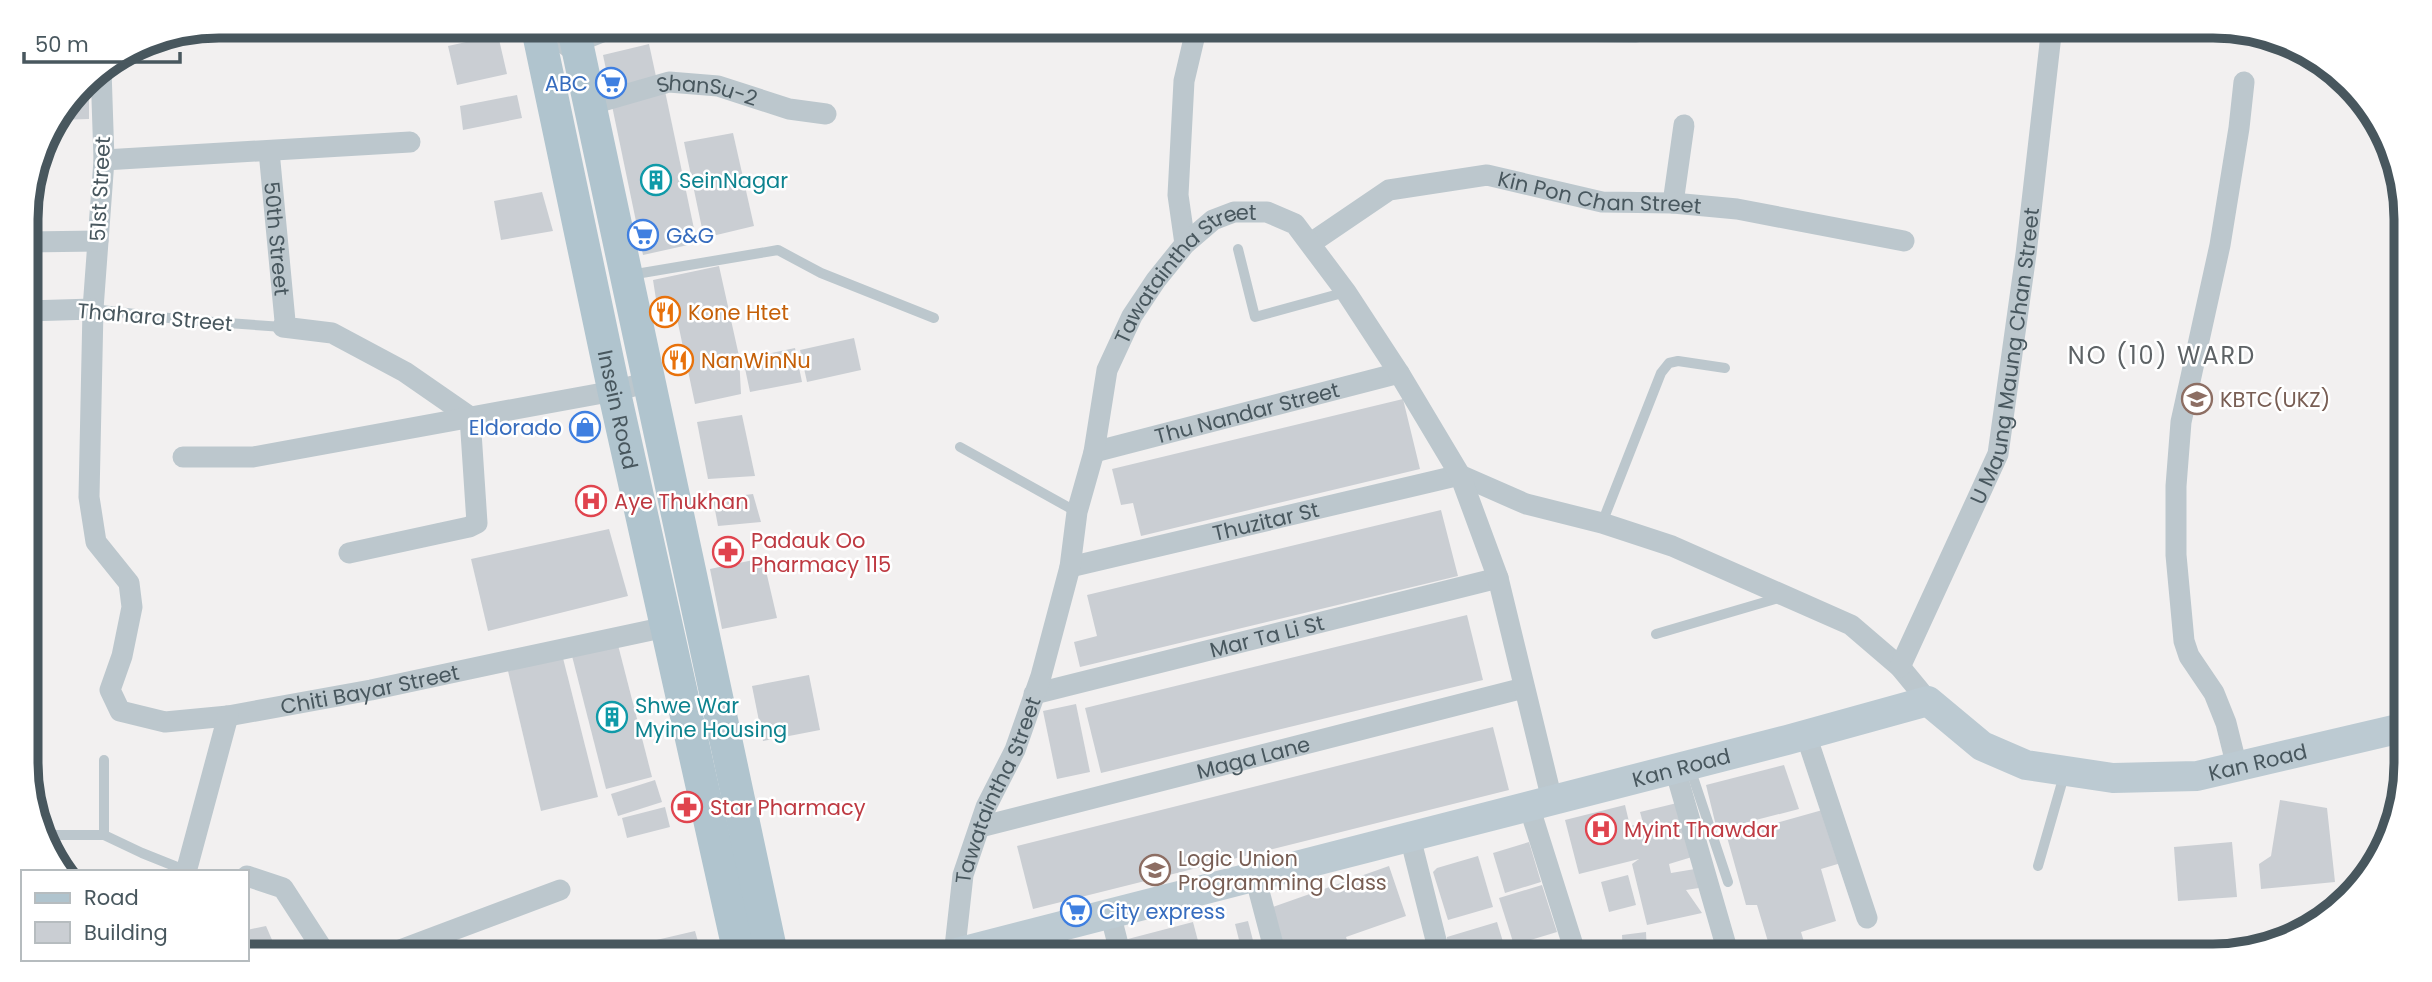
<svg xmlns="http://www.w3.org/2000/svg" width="2432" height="982" font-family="Poppins,sans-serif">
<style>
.building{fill:#caced3}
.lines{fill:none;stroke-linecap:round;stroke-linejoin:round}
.lane{stroke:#bcc7cd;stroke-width:10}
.street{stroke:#bcc7cd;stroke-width:21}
.secondary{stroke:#bccad2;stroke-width:30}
.primary{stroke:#b0c4ce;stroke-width:33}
.labels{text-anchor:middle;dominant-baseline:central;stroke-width:5;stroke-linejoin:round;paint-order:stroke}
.shop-label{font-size:21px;fill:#366cbe;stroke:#fff;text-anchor:end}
.street-label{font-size:21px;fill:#48575e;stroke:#fff}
.culture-label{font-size:21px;fill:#0d838f;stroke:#fff;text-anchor:start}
.food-label{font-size:21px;fill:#c56008;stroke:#fff;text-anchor:start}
.education-label{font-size:21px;fill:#785e54;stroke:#fff;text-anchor:start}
.health-label{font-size:21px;fill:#be3a42;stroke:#fff;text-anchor:start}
.quarter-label{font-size:24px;letter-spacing:2px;fill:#5d6265;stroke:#fff}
.rim{fill:none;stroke:#48575e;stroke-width:9}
</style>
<rect width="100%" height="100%" fill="#f2f0f0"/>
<!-- building -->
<g class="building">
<polygon points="498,35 507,74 457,85 448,46"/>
<polygon points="649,44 657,81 611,93 603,55"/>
<polygon points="80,90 89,90 89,119 57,120"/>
<polygon points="665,91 697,243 643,255 611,101"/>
<polygon points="517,95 522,118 463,130 460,106"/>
<polygon points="733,133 754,226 704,238 684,142"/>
<polygon points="542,192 553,231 501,240 494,201"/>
<polygon points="719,266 739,356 741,394 695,404 675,309 658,312 653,280"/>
<polygon points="854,338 861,370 807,382 800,350"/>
<polygon points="795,348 802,382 750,392 743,359"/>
<polygon points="1403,399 1420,469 1141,536 1133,503 1121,505 1112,469"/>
<polygon points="742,415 755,476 708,479 697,422"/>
<polygon points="753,494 761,522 718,526 713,499"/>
<polygon points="1441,510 1458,576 1080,667 1074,642 1097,636 1087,595"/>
<polygon points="609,529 628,596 488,631 471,559"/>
<polygon points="763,558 777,618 722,629 710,569"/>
<polygon points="1467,615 1483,680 1101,773 1085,708"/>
<polygon points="618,645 652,777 606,789 572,656"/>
<polygon points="563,658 598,797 541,811 508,671"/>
<polygon points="809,675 820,730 763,741 752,686"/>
<polygon points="1076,704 1090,772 1057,779 1043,711"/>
<polygon points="1493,727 1509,790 1033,909 1017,846"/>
<polygon points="1784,765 1799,809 1717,830 1706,785"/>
<polygon points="655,780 662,802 618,816 611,794"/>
<polygon points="2280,800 2327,808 2335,882 2261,889 2259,864 2271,856"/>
<polygon points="1677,803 1692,857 1669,864 1671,873 1695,869 1699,888 1686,890 1702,913 1647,925 1632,864 1639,859 1579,874 1565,820 1625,805 1630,826 1643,823 1640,812"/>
<polygon points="665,807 670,827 627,838 622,818"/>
<polygon points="1826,809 1841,863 1821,869 1836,921 1801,932 1808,955 1772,955 1757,905 1746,905 1727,837"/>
<polygon points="1529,842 1541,882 1505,893 1493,853"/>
<polygon points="2232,842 2237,897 2178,901 2174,847"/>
<polygon points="1478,856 1493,907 1448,920 1433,872 1437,868"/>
<polygon points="1389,866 1406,916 1346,937 1352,956 1284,956 1270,908"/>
<polygon points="1628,875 1636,905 1609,912 1601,882"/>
<polygon points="1542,885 1557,932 1514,945 1499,898"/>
<polygon points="1248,921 1257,956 1243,956 1235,924"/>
<polygon points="1193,922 1202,956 1128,956 1124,940"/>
<polygon points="1497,922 1507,955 1446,956 1447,937"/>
<polygon points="266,926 279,956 247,956 247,930"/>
<polygon points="695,931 701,952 687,956 638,956 635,945"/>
<polygon points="1646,932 1647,955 1623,955 1622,935"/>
<polygon points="1092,942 1095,956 1034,956 1034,954"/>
</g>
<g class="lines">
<!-- lane -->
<g class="lane">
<polyline points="1238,249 1255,317 1346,292"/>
<polyline points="630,275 778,250 821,273 934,318"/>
<polyline points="93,309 186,320 283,327"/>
<polyline points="960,447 1077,512"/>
<polyline points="1602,523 1661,373 1669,363 1678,361 1725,368"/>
<polyline points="1656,634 1782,597"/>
<polyline points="104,760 104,835"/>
<polyline points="1690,768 1728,882"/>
<polyline points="47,835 104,835 142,853 187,871"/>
<polyline points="2038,866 2065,772"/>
</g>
<!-- street -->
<g class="street">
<polyline points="1546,26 1554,31 1636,32"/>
<polyline points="567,46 617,26"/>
<path id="s1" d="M101,69L104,160L93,309L89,497L96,542L129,583L132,607L122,656L110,690L120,711L165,722L228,716L371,690L666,627"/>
<path id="s2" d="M589,105L669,82L718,86L789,109L826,114"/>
<path id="s3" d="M269,151L285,321L283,327L332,333L405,372L470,417L477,523L469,527L349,553"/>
<polyline points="104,160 410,142"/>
<polyline points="1673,203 1684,125"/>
<polyline points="27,242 98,241"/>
<path id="s4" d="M1311,243L1389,190L1487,175L1602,202L1673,203L1737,209L1904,241"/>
<polyline points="1185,244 1178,195 1184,81 1197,26"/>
<polyline points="27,311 93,309"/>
<path id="s5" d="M1094,452L1399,373"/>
<polyline points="183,457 253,457 614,391 649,382"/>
<path id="s6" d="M1070,567L1460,475L1526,504L1602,523L1672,546L1851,625L1900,667L1928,701"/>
<path id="s7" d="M1900,667L1998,454L2026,254L2052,26"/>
<path id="s8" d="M1034,694L1498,578"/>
<polyline points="1806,735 1867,918"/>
<polyline points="2237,767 2226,723 2214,693 2189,656 2184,641 2176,555 2176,486 2181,422 2220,245 2239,128 2244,82"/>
<polyline points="1675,769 1727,949"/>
<polyline points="1529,806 1576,955"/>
<path id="s9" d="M980,827L1524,688"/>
<polyline points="1410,837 1440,956"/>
<polyline points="186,872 228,716"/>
<polyline points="247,876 283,888 327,956"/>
<polyline points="1255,876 1276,956"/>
<polyline points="1110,913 1121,956"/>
<polyline points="384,956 560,890"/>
<path id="s10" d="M954,956L963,875L986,807L1015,750L1041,676L1070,567L1077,512L1094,452L1107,370L1132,316L1156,280L1185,244L1213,220L1234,212H1267L1295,224L1346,292L1399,373L1460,475L1498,578L1552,800"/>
</g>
<!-- secondary -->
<path class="secondary" id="s11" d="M945,956L1787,740L1928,701L1982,746L2026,765L2113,778L2197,776L2406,727"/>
<!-- primary -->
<g class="primary">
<path id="s12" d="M537,26L614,391L740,956"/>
<polyline points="573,26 772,956"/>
</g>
</g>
<!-- icons -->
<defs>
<g id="supermarket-ring" transform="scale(1.575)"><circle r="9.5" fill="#fff" stroke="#3f7fe0" stroke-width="1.5"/><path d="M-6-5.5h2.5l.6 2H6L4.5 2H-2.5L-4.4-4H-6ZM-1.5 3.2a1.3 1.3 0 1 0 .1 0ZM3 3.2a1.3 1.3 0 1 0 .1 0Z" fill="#3f7fe0"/></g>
<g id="building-ring" transform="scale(1.575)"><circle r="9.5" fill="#fff" stroke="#0f9aa8" stroke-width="1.5"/><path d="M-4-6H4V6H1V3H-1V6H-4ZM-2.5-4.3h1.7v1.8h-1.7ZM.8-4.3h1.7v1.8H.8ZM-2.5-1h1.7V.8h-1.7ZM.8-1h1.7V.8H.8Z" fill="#0f9aa8"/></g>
<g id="restaurant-ring" transform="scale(1.575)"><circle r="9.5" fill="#fff" stroke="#e8710a" stroke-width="1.5"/><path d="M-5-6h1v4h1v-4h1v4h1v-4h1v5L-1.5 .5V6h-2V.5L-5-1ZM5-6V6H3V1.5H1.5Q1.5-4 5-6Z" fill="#e8710a"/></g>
<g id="university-ring" transform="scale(1.575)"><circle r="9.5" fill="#fff" stroke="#8d6e63" stroke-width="1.5"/><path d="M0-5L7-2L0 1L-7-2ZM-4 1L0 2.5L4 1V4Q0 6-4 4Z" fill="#8d6e63"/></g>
<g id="shop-ring" transform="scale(1.575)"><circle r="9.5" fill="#fff" stroke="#3f7fe0" stroke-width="1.5"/><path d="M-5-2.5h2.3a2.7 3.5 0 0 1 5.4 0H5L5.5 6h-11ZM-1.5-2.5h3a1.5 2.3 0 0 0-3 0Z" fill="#3f7fe0"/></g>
<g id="hospital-ring" transform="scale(1.575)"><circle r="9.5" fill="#fff" stroke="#e0444e" stroke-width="1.5"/><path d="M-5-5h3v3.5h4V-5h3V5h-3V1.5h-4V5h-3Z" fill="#e0444e"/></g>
<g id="pharmacy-ring" transform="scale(1.575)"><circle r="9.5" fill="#fff" stroke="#e0444e" stroke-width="1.5"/><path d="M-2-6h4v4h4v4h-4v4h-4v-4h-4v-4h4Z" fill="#e0444e"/></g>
<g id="school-ring" transform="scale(1.575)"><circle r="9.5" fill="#fff" stroke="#8d6e63" stroke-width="1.5"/><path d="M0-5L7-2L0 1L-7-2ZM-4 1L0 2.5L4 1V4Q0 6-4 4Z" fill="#8d6e63"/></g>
</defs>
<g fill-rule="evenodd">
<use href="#supermarket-ring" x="611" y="83"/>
<use href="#building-ring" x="656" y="180"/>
<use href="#supermarket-ring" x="643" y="235"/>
<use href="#restaurant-ring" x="665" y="312"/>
<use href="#restaurant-ring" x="678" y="360"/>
<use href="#university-ring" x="2197" y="399"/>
<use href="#shop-ring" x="585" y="427"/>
<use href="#hospital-ring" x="591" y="501"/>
<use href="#pharmacy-ring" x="728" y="552"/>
<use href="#building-ring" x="612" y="717"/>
<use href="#pharmacy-ring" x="687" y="807"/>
<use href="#hospital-ring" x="1601" y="829"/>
<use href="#school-ring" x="1155" y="870"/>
<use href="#supermarket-ring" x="1076" y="911"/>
</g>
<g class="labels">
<!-- shop labels -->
<g class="shop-label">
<text x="588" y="83">ABC</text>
<text x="666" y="235" text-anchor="start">G&amp;G</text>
<text x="562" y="427">Eldorado</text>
<text x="1099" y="911" text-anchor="start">City express</text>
</g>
<!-- street labels -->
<g class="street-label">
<text stroke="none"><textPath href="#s2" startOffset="122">ShanSu-2</textPath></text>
<text transform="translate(100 189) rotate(-87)">51st Street</text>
<text stroke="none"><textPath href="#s4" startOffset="308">Kin Pon Chan Street</textPath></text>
<text stroke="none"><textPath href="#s3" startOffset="88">50th Street</textPath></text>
<text stroke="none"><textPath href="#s10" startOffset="740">Tawataintha Street</textPath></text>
<text transform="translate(155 317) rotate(5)">Thahara Street</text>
<text stroke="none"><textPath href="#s7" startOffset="332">U Maung Maung Chan Street</textPath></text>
<text stroke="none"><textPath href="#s12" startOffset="392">Insein Road</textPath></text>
<text stroke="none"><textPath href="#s5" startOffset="158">Thu Nandar Street</textPath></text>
<text stroke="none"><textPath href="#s6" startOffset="201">Thuzitar St</textPath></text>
<text stroke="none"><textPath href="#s8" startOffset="240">Mar Ta Li St</textPath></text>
<text stroke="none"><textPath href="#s1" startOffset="914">Chiti Bayar Street</textPath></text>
<text stroke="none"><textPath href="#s9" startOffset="282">Maga Lane</textPath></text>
<text stroke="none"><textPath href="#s11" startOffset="1368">Kan Road</textPath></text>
<text stroke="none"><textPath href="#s11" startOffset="760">Kan Road</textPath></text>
<text stroke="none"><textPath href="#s10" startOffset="173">Tawataintha Street</textPath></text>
</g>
<!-- culture labels -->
<g class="culture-label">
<text x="679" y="180">SeinNagar</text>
<text x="635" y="705">Shwe War<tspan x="635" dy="24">Myine Housing</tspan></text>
</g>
<!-- food labels -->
<g class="food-label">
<text x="688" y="312">Kone Htet</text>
<text x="701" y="360">NanWinNu</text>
</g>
<!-- education labels -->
<g class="education-label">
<text x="2220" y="399">KBTC(UKZ)</text>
<text x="1178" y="858">Logic Union<tspan x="1178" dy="24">Programming Class</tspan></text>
</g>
<!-- health labels -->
<g class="health-label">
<text x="614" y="501">Aye Thukhan</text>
<text x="751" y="540">Padauk Oo<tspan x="751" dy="24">Pharmacy 115</tspan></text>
<text x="710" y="807">Star Pharmacy</text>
<text x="1624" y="829">Myint Thawdar</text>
</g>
<!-- quarter labels -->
<g class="quarter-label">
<text x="2162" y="355">NO (10) WARD</text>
</g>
</g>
<!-- crop -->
<path d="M0 0H2432V982H0ZM219 38H2213A181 181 0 0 1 2394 219V763A181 181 0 0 1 2213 944H219A181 181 0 0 1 38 763V219A181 181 0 0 1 219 38Z" fill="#fff" fill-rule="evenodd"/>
<path class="rim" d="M219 38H2213A181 181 0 0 1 2394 219V763A181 181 0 0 1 2213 944H219A181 181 0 0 1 38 763V219A181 181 0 0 1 219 38Z"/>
<!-- legend -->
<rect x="21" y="870" width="228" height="91" fill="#ffffff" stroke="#b6bcbf" stroke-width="2"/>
<rect x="35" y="893" width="35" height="10" fill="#b0c4ce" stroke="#b6bcbf" stroke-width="2"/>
<text x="84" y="905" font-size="21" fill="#48575e">Road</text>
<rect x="35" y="922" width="35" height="21" fill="#caced3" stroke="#b6bcbf" stroke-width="2"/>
<text x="84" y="940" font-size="21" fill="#48575e">Building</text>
<!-- scale -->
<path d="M24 52v10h156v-10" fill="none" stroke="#48575e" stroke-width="3.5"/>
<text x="35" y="52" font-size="21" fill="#48575e" stroke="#ffffff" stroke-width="5" paint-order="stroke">50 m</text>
</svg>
